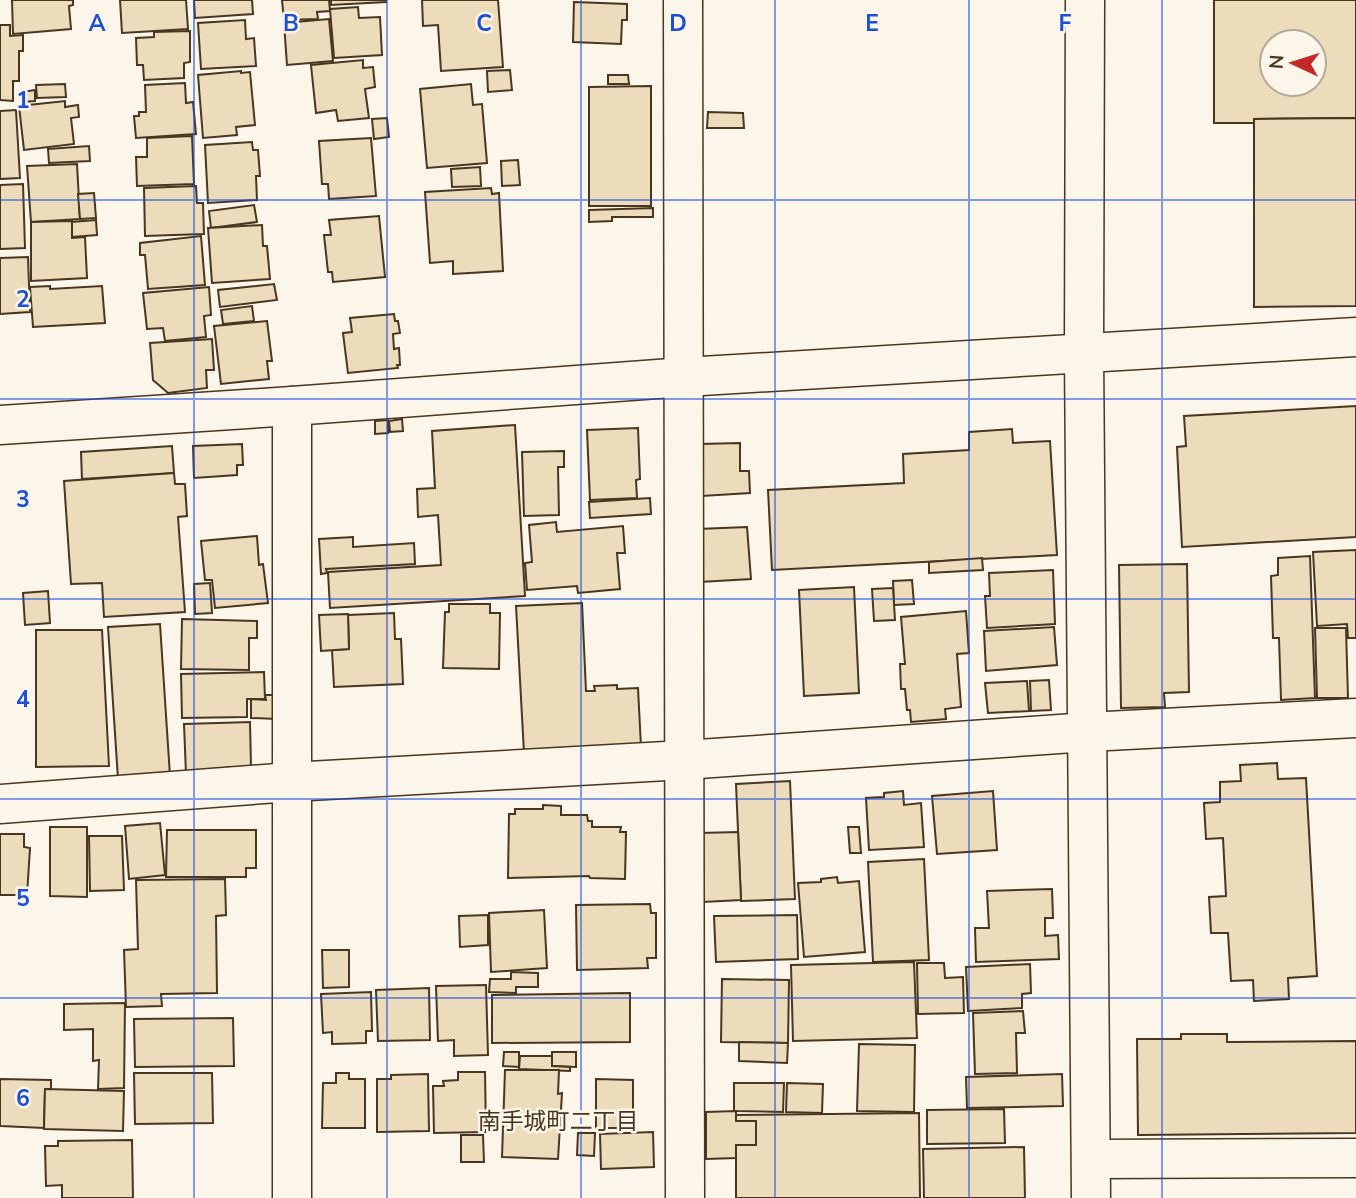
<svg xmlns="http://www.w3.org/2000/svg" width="1356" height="1198" font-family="'Nunito Sans','Noto Sans JP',sans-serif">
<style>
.building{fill:#ecdcbc;stroke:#4a3520;stroke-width:2;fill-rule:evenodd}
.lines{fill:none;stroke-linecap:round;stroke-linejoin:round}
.minor-casing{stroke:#4a3520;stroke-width:41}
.minor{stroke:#fbf6e9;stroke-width:38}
.grid{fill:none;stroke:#1d4ed8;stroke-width:2;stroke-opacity:0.55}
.labels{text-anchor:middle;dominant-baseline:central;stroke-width:5;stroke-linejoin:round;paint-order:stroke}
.neighbourhood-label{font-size:23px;fill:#4a3520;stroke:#fbf6e9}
.grid-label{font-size:23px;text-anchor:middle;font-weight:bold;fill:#1d4ed8;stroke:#fbf6e9;stroke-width:5;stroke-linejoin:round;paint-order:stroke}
</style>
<rect width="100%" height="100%" fill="#fbf6e9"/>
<!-- building -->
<g class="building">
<polygon points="12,0 73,0 73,5 69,6 71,29 13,34"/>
<polygon points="120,0 186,0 188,29 122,33"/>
<polygon points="194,0 252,0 253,14 195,18"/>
<polygon points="282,0 329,0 330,11 317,12 318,19 284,20"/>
<polygon points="331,0 386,0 386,2 331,5"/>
<polygon points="422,0 498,0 503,67 441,71 438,25 423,26"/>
<path d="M1214,0H1356V118L1254,119V123H1214ZM1272,42H1314V84H1272Z"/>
<polygon points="574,2 627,4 627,20 622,20 621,44 573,42"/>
<polygon points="358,7 359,18 380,17 382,55 334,58 330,9"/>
<polygon points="329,19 333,61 287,65 284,23"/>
<polygon points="245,20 246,39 254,38 256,66 201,69 198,23"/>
<polygon points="0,25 10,25 10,36 23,35 23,51 19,51 19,81 13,81 13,101 0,100"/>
<polygon points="190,31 190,62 184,63 184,78 144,80 143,65 137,65 136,38 154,37 154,32"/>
<polygon points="363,60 363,68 373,67 375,87 365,89 369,118 338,121 336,110 316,113 311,65"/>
<polygon points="510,70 512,90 488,92 487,71"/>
<polygon points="241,71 241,73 250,72 255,125 236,127 237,135 203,138 198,75"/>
<polygon points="608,75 628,75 629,84 608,84"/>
<polygon points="185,83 186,103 193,102 196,134 136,138 134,116 139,116 139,112 146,112 145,85"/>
<polygon points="65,84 66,97 37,98 36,85"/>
<polygon points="471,84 473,105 482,104 487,163 427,168 420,89"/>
<polygon points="651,86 651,206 589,206 589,87"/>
<polygon points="35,90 35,101 22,102 22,92"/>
<polygon points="65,101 65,107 78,105 79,117 71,118 74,144 24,150 19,106"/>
<polygon points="16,110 20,178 0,179 0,111"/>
<polygon points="708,112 743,113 744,128 707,128"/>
<polygon points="387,118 389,137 374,139 372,119"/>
<polygon points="1356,118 1356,306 1254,307 1254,119"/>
<polygon points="192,136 194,184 137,186 136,157 147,157 147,138"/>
<polygon points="371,138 376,196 329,199 328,184 322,184 319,141"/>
<polygon points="252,142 253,150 258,150 260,176 256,176 257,200 208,203 205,145"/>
<polygon points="89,146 90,161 49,163 48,149"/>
<polygon points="518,160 520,185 502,186 501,161"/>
<polygon points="77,164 80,219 31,222 27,166"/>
<polygon points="480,167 481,186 452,187 451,169"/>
<polygon points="23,184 25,248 0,249 0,185"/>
<polygon points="196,186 197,203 203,203 204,234 145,236 144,188"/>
<polygon points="491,188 492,194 499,193 503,271 453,274 453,261 430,263 425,192"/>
<polygon points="94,193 96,218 80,219 78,194"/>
<polygon points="254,205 257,222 211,228 209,211"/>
<polygon points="653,208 653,217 612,217 612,221 589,222 589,210"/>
<polygon points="379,216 385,277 333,282 332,272 328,272 324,235 331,235 329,220"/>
<polygon points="96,220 97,235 72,237 71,222"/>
<polygon points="72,221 72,238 85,237 87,278 31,281 31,222"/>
<polygon points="262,225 263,246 267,246 270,279 212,283 208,228"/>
<polygon points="201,236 205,285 148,289 145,255 140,255 140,243"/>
<polygon points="28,257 30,312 0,314 0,258"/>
<polygon points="274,284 277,300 220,307 218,290"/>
<polygon points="50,286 50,289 102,286 105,323 33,327 30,287"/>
<polygon points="209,287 211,315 204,316 206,337 165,341 163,328 147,329 143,293"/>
<polygon points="252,306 254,321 223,324 221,310"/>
<polygon points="394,314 395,321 398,321 400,333 393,334 394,349 399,348 400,365 397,365 398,368 348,373 343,333 352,332 350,318"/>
<polygon points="267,321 272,361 267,361 269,379 221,384 214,326"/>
<polygon points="212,339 214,370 206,370 207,388 168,393 153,380 150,343"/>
<polygon points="1356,406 1356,537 1182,547 1177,447 1186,446 1184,416"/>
<polygon points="402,419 403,431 390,432 389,421"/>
<polygon points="388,420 388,433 375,434 375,421"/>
<polygon points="515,425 525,596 330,608 328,572 441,565 438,515 418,517 417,489 435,488 432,431"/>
<polygon points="638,428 640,479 636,480 637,498 590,500 587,430"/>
<polygon points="1012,429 1013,443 1050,441 1057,555 772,570 768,490 904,483 903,454 969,450 969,432"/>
<polygon points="740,443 740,471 749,471 750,493 702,496 700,444"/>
<polygon points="242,444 243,465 237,465 237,475 194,478 193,446"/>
<polygon points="172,446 174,473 82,479 81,452"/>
<polygon points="564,451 564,467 558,467 559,515 524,516 522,452"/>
<polygon points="174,473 175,484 185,484 187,516 178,517 185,612 104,617 102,583 71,584 64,481"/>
<polygon points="650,498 651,514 590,518 589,502"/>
<polygon points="556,522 557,532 623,526 625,553 617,553 620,589 578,593 577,586 527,590 525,563 532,562 529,525"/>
<polygon points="747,527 751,579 700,582 698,529"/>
<polygon points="257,536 259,565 263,564 268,603 215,608 212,580 205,580 201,541"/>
<polygon points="353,537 353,547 414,543 415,564 326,569 327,573 321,574 319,539"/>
<polygon points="1356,550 1356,638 1348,638 1347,624 1317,626 1313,552"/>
<polygon points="1310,556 1315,698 1281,700 1279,638 1273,638 1271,576 1278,575 1278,558"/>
<polygon points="982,558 983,570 929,573 929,562"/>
<polygon points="1187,564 1189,692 1164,693 1165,707 1121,708 1119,565"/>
<polygon points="1053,570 1055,624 987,628 985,596 990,596 989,573"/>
<polygon points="912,580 914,604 894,605 893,581"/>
<polygon points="210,583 212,613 195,614 194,584"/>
<polygon points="854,587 859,693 804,696 799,590"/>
<polygon points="893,588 895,620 874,621 872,589"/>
<polygon points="48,591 50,623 25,625 23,593"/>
<polygon points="582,603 586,691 595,691 594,686 617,685 617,689 638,688 641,747 524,753 516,606"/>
<polygon points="449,604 490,604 490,613 500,613 499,669 443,668 445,612 449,612"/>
<polygon points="966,611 969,653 957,654 961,707 945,709 946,719 911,722 910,710 907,710 905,689 901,689 900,664 905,664 901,617"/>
<polygon points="394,613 395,639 401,639 403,684 334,687 332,650 349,649 348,615"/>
<polygon points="348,614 349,649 321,651 319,615"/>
<polygon points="182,619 257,621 257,638 249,638 249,670 181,669"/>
<polygon points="160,624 170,776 118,779 108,627"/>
<polygon points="1054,627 1057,665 986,671 984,631"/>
<polygon points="1315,628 1346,628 1348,698 1317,698"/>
<polygon points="36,630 102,630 109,766 36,767"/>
<polygon points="264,672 265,699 247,699 247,717 182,718 181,674"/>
<polygon points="1049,680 1051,710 1031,711 1030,681"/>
<polygon points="1027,681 1029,711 988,713 985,683"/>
<polygon points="265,695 278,695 277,719 251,718 251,699 266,700"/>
<polygon points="250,722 251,767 227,767 226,773 186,774 184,724"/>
<polygon points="1277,763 1278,779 1306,778 1317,976 1288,978 1289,999 1254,1001 1253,980 1231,981 1228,933 1211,933 1209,897 1226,896 1223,838 1206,839 1204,803 1220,802 1220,782 1241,781 1240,765"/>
<polygon points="790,781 795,899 741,901 736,784"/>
<polygon points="903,791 904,805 921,803 924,847 869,850 866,798 884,797 884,793"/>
<polygon points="993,791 997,850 937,854 932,796"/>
<polygon points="543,805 561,806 561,815 587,815 588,821 592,821 592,827 621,827 620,832 626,832 625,879 590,878 589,876 508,878 509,814 515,814 515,809 543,809"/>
<polygon points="160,823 165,875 129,879 125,826"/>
<polygon points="50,827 87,827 87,897 50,896"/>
<polygon points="848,827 859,827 861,853 850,853"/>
<polygon points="167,830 256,830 256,868 246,868 246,877 166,877"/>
<polygon points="738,832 741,900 703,902 700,833"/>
<polygon points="0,834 24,834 24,847 30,848 27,895 0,895"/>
<polygon points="89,836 122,836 124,890 90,891"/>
<polygon points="924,859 929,960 873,962 868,862"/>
<polygon points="837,877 838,883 859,881 865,952 804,957 798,883 821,882 821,879"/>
<polygon points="225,879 226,915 216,916 217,993 161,994 162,1006 126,1007 124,950 138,949 136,880"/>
<polygon points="1052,889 1053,918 1045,918 1045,936 1058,935 1059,959 976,962 975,928 989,928 987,891"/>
<polygon points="650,904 651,913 656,913 656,958 647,958 648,968 577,970 576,905"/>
<polygon points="544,910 547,968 491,972 489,913"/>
<polygon points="488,915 488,945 460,947 459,916"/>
<polygon points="797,915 798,959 716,962 714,916"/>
<polygon points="322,950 349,950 349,987 323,988"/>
<polygon points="914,962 917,1038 793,1041 791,965"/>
<polygon points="917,963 944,963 945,978 963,977 964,1013 918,1014"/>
<polygon points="1030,964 1031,993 1022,994 1022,1008 968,1011 966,967"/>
<polygon points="511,972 538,973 538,987 516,987 516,993 489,992 490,979 511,979"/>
<polygon points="722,979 789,980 788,1043 721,1042"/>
<polygon points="486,985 488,1055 454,1056 454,1040 438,1041 436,986"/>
<polygon points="429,988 430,1040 378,1041 376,990"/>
<polygon points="371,992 372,1031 366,1031 366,1043 332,1044 332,1032 323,1033 321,994"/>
<polygon points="630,993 630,1042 492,1043 492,995"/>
<polygon points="125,1003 124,1088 98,1089 99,1060 93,1061 93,1029 64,1030 64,1004"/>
<polygon points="1023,1011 1025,1033 1016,1033 1017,1073 975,1074 973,1013"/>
<polygon points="233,1018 234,1066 135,1067 134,1019"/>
<polygon points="1181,1034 1227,1034 1227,1042 1356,1041 1356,1133 1138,1135 1137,1039 1181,1039"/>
<polygon points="739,1042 788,1043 787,1063 739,1061"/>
<polygon points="859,1044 915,1045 914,1112 857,1111"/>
<polygon points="504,1052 519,1052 519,1067 503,1066"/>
<polygon points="552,1052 576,1052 576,1067 552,1066"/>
<polygon points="520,1056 552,1056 552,1066 570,1067 570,1071 519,1069"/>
<polygon points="505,1070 559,1070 558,1094 562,1093 558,1159 502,1157"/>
<polygon points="458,1072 485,1072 486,1132 434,1133 433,1086 444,1086 443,1081 458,1080"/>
<polygon points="134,1073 212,1073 213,1123 135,1124"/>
<polygon points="336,1073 349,1073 349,1079 365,1079 365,1128 322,1128 323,1083 336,1083"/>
<polygon points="428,1074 429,1131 377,1132 377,1079 391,1079 391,1075"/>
<polygon points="1062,1074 1063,1106 967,1108 966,1077"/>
<polygon points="0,1079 51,1080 51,1089 45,1089 44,1128 0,1126"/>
<polygon points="596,1079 633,1080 633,1128 596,1128"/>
<polygon points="734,1083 784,1083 783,1112 734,1111"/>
<polygon points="787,1083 823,1084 822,1113 786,1112"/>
<polygon points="45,1089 124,1091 123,1131 44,1129"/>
<polygon points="1004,1109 1005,1143 927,1144 927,1110"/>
<polygon points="736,1111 736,1121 756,1121 756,1145 736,1145 736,1158 706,1159 706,1112"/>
<polygon points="919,1113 920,1198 736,1198 736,1145 756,1145 756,1121 736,1121 736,1115"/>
<polygon points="653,1132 654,1167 601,1169 600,1134"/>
<polygon points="578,1133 595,1133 594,1156 577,1155"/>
<polygon points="461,1135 483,1135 484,1162 461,1162"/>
<polygon points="132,1140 133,1198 62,1198 62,1185 46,1186 45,1146 58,1146 58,1141"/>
<polygon points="1024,1147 1025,1198 924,1198 923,1149"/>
</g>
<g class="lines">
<!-- minor casing -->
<g class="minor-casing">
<g id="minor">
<polyline points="683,0 685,1198"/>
<polyline points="1085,0 1084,354 1091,1198"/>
<polyline points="292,406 292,1198"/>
<polyline points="0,425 292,406 685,377 1356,337"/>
<polyline points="0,804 291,782 684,760 1088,732 1356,718"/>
<polyline points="1092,1159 1356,1158"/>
</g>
</g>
<!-- minor -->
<use href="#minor" class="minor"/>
</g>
<!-- grid -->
<path class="grid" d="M194,0V1198M387,0V1198M581,0V1198M775,0V1198M969,0V1198M1162,0V1198M0,200H1356M0,399H1356M0,599H1356M0,799H1356M0,998H1356"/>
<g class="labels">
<!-- neighbourhood labels -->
<g class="neighbourhood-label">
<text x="558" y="1121">南手城町二丁目</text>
</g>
</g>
<g class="grid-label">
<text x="97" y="31">A</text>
<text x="291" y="31">B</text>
<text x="484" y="31">C</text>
<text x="678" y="31">D</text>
<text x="872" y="31">E</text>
<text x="1065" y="31">F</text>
<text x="23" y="108">1</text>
<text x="23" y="307">2</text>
<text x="23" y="507">3</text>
<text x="23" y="707">4</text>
<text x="23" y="906">5</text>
<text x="23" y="1106">6</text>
</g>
<!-- north arrow -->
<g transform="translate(1293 63) rotate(274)"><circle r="33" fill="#fbf6e9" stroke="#b4a999" stroke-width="2"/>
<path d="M0-5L12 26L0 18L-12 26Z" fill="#c62828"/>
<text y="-10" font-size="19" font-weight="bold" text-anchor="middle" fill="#4a3520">N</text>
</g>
</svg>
